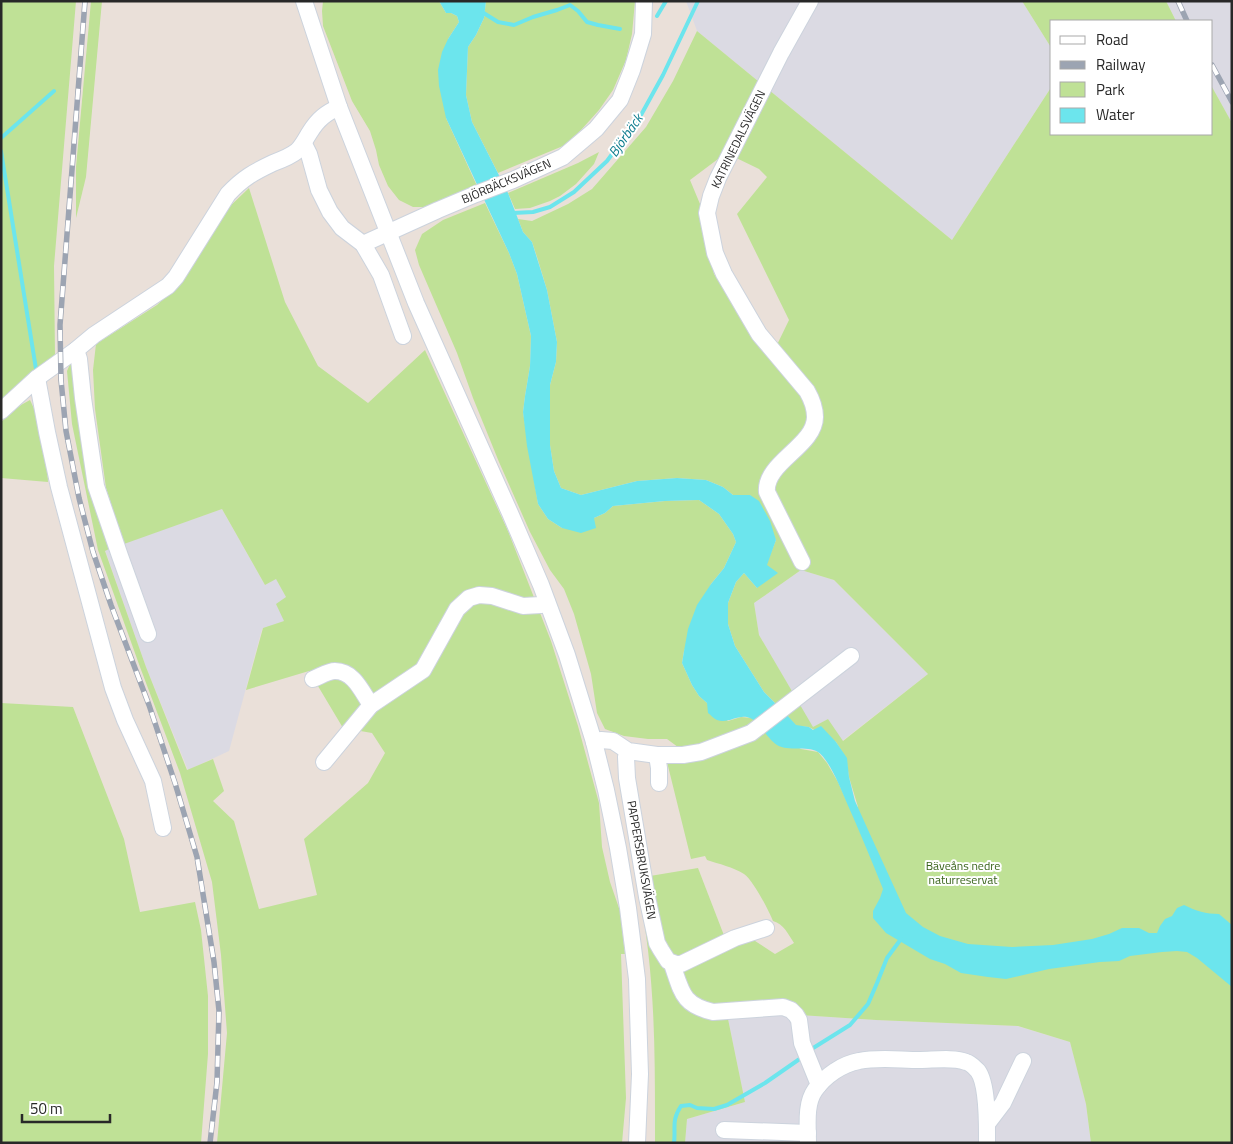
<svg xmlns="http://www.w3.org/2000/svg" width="1233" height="1144" font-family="'Titillium Web',sans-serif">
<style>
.industrial{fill:#dbdae3}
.green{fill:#bfe196;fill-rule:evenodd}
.water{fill:#6ce5ed}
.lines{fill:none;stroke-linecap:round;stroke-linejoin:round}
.stream{stroke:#6ce5ed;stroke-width:4}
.minor-casing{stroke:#ccd3dd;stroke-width:18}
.minor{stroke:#fff;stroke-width:16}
.rail-casing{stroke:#9ca4b2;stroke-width:5.5}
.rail{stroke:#fff;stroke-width:4;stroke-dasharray:11;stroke-linecap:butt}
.labels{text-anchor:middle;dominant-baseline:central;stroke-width:4;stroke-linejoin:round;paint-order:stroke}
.street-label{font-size:12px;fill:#282828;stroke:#fff}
.park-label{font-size:12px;fill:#38631a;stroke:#fff}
.water-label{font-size:14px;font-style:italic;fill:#0e7d8e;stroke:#fff}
</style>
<rect width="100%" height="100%" fill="#eae0d9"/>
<!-- industrial -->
<g class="industrial">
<polygon points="686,1 1022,1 1052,49 1052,86 952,240 697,31"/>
<polygon points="1166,1 1232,1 1232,123 1212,87 1212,21 1176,21"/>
<polygon points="222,509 265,585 276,578 286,597 284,621 262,629 229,751 188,770 146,667 105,550"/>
<polygon points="801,570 834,580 928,674 842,741 828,719 813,728 759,635 754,603"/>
<polygon points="769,1013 876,1020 1017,1026 1070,1042 1086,1104 1091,1143 685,1143 687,1119 745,1102 728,1019"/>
</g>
<!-- green -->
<g class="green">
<polygon points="1,1 76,1 54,266 55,357 1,408"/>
<polygon points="91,1 102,1 86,177 76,218 76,167"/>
<polygon points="323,1 439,1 446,13 451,13 457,16 459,22 448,39 446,118 477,186 427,207 413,207 399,200 388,186 379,165 376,150 370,131 352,101 323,26 322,11"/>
<polygon points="486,1 635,1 632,34 626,60 613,90 599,110 581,130 563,146 498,173 472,122 466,95 468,47 476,35 484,18"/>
<polygon points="1022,1 1166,1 1176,21 1052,21 1052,49"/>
<path d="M697,31L952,240L1052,86V134H1212V87L1232,123V1143H1091L1086,1104L1070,1042L1018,1026L876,1020L769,1013L728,1019L745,1102L687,1119L685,1143H655C655,1057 656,969 637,885L643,893L665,962L752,939L775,954L794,943C788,934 784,924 773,921C769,911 753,880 744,874C733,867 719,864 707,860L705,856L691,859L667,762L682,750L667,739H648L624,736L605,729L597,713L591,674L574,614L564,589L550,570L530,532L499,462L473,398L457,353L419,265L415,250L422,234L443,220L485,203L509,253L517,274L531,336L530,366L525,396L523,412L538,504L548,519L562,528L594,518L605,513L613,506L665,501L699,500L719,514L733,534L736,542L724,568L711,584L684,651L682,663L692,685L699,696L728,721L741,717L752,718L761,728L801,749L818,752L827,763L838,782L847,802L858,807L849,777L846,758L836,742L809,727L796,726L786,714L764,692L735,646L728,624V603L736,582L744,573L757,588L776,540L750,495H733L723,487L706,480L677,478L637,481L581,495L561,488L554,471L550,445V385L556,362L557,342L547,290L537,257L532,242L523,232L518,219L532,221L568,204L592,189L646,127L673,81ZM726,153L759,169L767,177L737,214L789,320L774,351L754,334L714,274L700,204L690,180ZM801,570L834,580L928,674L843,741L828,719L813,727L759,635L754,603Z"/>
<polygon points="599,152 594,164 576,184 560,196 550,201 530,208 515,209 508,193 578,163"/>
<polygon points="249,188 285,302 318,366 368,403 425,350 508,531 551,641 578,726 599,803 602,847 610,882 620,911 625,954 621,954 626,1098 622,1143 217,1143 227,1033 221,955 212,882 180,773 140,667 98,550 72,424 67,371 70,364 73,364 93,491 109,549 105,551 146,667 187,770 213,759 224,791 213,801 234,821 259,909 317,895 304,839 368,783 385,753 372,733 343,728 309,671 246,690 263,628 284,621 276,604 286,597 276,579 265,585 222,509 124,544 106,488 95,409 93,370 96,344 157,305 176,287 226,210"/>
<path d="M30,400C41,421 47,459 48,482L1,478V422L21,405Z"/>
<polygon points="1,703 73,707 124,839 140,912 195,902 201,930 208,996 208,1054 201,1143 1,1143"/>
<polygon points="698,868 725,938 676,959 667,950 650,876"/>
</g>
<!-- water -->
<path class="water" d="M439,1H486L484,18L476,35L468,47L466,95L472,122L508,193L523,232L532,242L547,290L557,342L556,362L550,385V445L554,471L561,488L581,495L637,481L677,478L706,480L723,487L733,495H750L759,501L770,521L776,540L767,565L778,573L757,588L744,573L736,582L728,603V624L735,646L764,692L786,714L796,725L809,727L813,730L821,726L836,742L847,758L849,777L855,801L869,832L906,913L923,927L940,936L968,944L1012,947L1053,945L1092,939L1109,934L1122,928H1139L1149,933H1157L1160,926L1165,919L1172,916L1177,908L1184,905C1196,911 1206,914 1219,914L1232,925V987L1197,958L1187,952L1177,951L1162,952L1130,956L1119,961L1100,962L1049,969L1006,979L988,977L961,973L945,964L930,959L886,933L873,918V911L880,898L883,889C871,859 859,830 846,801C841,789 829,759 818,752C806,745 789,752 777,745C767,739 760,722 750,718C739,713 729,724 717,720C714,719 711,715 708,713L707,703L699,696L692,685L682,663L684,651L688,629L697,605L711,584L724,568L736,542L733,534L719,514L699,500L665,501L613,506L605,513L594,518L596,528L581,533L562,528L548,519L538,504L527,446L523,412L525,396L530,366L531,336L517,274L509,253L446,118L439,86L438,70L442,52L448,39L459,22L457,16L451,13H446Z"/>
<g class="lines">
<!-- stream -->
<g class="stream">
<polyline points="482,12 498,22 514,25 533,17 557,10 570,5 578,11 587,22 598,25 620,29"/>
<polyline points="657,16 666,1"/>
<polyline points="1,138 54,91"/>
<polyline points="1,151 36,369"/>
<polyline points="513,213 533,212 550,207 574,192 607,161 641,115 663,75 698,1"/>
<polyline points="810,1050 850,1025 868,1004 877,983 887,958 901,939"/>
<path d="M674,1143C676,1127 671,1121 681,1106L690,1105L697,1108L714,1109L727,1105L765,1083L801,1058"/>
</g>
<!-- minor casing -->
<g class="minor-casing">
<g id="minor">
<polyline points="304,1 339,107 416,303 510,513 541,585 567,655 594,742 606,790 618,848 628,908 637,979 640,1074 637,1143"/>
<polyline points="304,144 309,154 319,190 330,212 342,228 363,244 381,275 403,336"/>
<polyline points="363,244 438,210 476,194 513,180 563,157 596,129 620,100 632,70 643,34 644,1"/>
<polyline points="76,350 79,359 83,398 96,486 120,556 148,634"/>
<polyline points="37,378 47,432 59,487 113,688 125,720 153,781 163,828"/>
<path d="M1,411L37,378L76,350L94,335L168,286L176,277L228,194C243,178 254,172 273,163C281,160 291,156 297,151C303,145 306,138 310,132C318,119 326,113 339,107"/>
<path d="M802,562L767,492C764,463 815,446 815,417C815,409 811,398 807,391L759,334L724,274L715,253L707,213L711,196L718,178L781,53L810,1"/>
<path d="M313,679C319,677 328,671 335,671C354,671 362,692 371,705"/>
<polyline points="594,742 601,740 613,741 628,751 657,755 683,755 701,752 751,733 851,656"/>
<polyline points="628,751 626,757 627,778 647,897 657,943 661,950 668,961 676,964 681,964 735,938 766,928"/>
<polyline points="657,755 659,768 659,783"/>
<polyline points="324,762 371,705 423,670 457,609 469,598 479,595 492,596 523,606 541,605 547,602"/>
<path d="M673,964V967C682,993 683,1005 713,1012L783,1007L791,1010L796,1015L799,1020L802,1043L819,1085"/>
<polyline points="987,1124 1003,1103 1023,1061"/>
<polyline points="724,1130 808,1133"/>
<path d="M808,1143C808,1126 805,1104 815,1090C825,1076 842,1064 859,1061C878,1057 900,1060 920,1060C933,1060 954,1057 966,1062C971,1063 975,1068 978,1071C988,1085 987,1125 987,1143"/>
</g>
</g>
<!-- minor -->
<use href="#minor" class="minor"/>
<!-- rail casing -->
<g class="rail-casing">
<g id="rail">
<polyline points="85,1 60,325 61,380 66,431 79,498 93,552 111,605 149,705 175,783 197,857 214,962 219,1011 217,1082 210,1143"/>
<polyline points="1178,1 1187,21"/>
<polyline points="1212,65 1232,102"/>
</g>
</g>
<!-- rail -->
<use href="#rail" class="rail"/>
</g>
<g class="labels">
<!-- street labels -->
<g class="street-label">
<text transform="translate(738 139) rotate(-64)">KATRINEDALSVÄGEN</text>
<text transform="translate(506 181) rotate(-23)">BJÖRBÄCKSVÄGEN</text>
<text transform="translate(642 860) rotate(80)">PAPPERSBRUKSVÄGEN</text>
</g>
<!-- park labels -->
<g class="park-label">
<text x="963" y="865">Bäveåns nedre<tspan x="963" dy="14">naturreservat</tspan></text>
</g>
<!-- water labels -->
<g class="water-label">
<text transform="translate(625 135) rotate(-55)">Björbäck</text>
</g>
</g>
<!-- border -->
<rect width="1233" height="1144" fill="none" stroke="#282828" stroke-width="5"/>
<!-- legend -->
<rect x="1050" y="20" width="162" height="115" fill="#ffffff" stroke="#a9a9a9"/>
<rect x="1060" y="36" width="25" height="8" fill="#ffffff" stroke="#a9a9a9"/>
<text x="1096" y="45" font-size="15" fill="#282828">Road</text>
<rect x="1060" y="61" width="25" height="8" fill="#9ca4b2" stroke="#a9a9a9"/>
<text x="1096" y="70" font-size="15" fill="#282828">Railway</text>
<rect x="1060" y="82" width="25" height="15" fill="#bfe196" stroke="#a9a9a9"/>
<text x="1096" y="95" font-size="15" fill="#282828">Park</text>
<rect x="1060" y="108" width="25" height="15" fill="#6ce5ed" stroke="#a9a9a9"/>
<text x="1096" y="120" font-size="15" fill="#282828">Water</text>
<!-- scale -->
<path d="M22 1114v8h88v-8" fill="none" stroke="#282828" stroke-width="2.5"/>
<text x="30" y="1114" font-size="15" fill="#282828" stroke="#ffffff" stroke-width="4" paint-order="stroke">50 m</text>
</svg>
